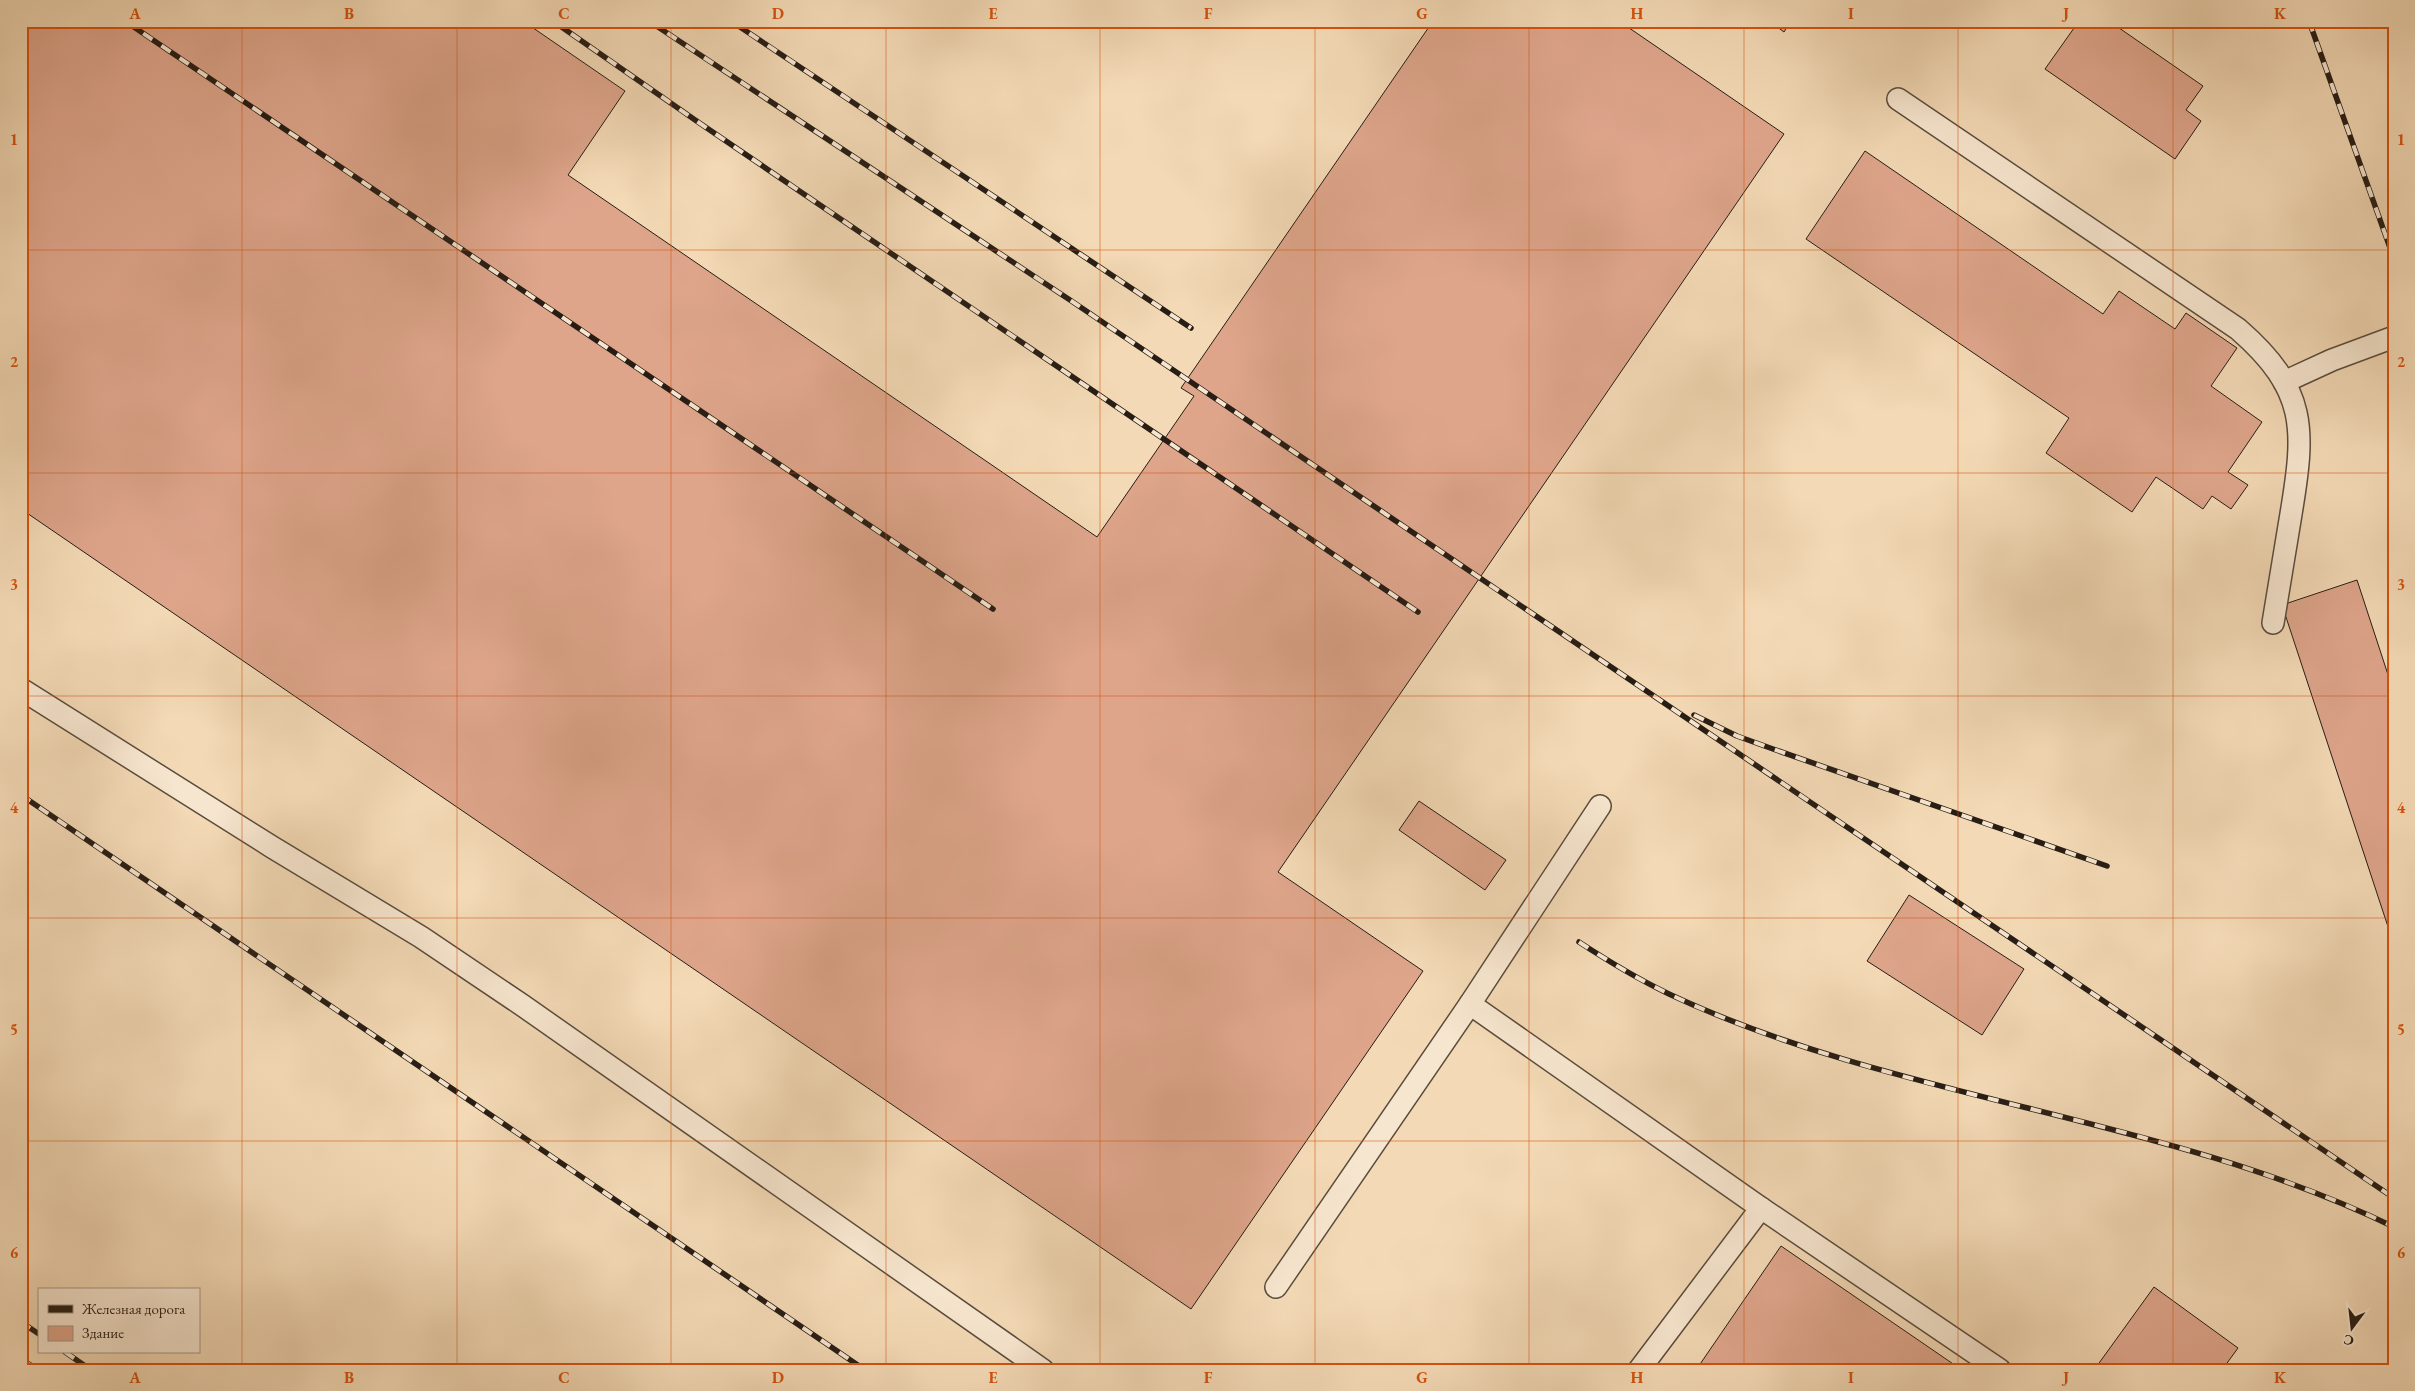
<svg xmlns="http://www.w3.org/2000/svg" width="2415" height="1391" font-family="'EB Garamond',serif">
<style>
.building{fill:#dea58b;stroke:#271d15}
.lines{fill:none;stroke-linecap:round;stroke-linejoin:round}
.lane-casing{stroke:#5a4c3d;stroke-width:24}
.lane{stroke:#f7e6cf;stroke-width:21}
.rail-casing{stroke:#271d15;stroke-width:5.5}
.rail{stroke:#f7e6cf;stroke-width:4;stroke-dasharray:11;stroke-linecap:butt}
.grid{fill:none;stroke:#d5530d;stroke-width:1;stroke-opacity:0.55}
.neatline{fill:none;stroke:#d5530d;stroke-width:2}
.grid-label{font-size:16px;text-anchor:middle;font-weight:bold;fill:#d5530d}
</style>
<rect width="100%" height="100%" fill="#f3d9b5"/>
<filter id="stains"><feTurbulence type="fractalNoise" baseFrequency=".004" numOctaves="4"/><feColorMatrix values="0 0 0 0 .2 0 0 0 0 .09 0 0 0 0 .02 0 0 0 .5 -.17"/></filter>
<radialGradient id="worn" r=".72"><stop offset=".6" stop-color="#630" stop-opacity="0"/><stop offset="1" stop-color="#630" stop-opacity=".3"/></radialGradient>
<!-- building -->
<g class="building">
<polygon points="21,21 523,21 625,91 568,175 1097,537 1194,396 1181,388 1433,21 1619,21 1784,134 1278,872 1423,971 1191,1309 21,509"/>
<polygon points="1769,21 1791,21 1784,32"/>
<polygon points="2079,21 2109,21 2203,86 2186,110 2201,121 2175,159 2045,69"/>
<polygon points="1865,151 2103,314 2119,291 2175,329 2186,313 2237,348 2211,386 2262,422 2228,472 2248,485 2231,509 2212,496 2203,509 2156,477 2132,512 2046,453 2069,418 1806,239"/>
<polygon points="2357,580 2394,693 2394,945 2282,605"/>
<polygon points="1419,801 1506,860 1485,890 1399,830"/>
<polygon points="1909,895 2024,969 1982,1035 1867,961"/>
<polygon points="1781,1246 1962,1370 1696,1370"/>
<polygon points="2154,1287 2238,1348 2222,1370 2094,1370"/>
</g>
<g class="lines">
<!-- lane casing -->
<g class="lane-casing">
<g id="lane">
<path d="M1898,99L2238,329C2308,390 2305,429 2291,514C2285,550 2279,587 2273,623"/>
<polyline points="2284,382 2332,360 2394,337"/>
<polyline points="21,689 272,847 421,937 522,1005 1043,1370"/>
<polyline points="1470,1004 1761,1208 2000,1370"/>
<polyline points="1276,1287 1470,1004 1600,806"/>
<polyline points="1639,1370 1761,1208"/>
</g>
</g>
<!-- lane -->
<use href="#lane" class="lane"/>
<!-- rail casing -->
<g class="rail-casing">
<g id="rail">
<polyline points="125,21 993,609"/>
<polyline points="553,21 698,122 1418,612"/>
<polyline points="649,21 1070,300 2394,1198"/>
<polyline points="731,21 1191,328"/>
<polyline points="2309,21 2394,259"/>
<polyline points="1694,715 1737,736 1773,749 2107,866"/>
<polyline points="21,795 865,1370"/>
<path d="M1579,942C1608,961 1638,979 1669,994C1899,1102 2164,1115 2394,1227"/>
<polyline points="21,1322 39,1334"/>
<polyline points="65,1352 91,1370"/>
<polyline points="21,1359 38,1370"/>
</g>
</g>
<!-- rail -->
<use href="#rail" class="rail"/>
</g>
<!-- grid -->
<path class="grid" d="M242,21V1370M457,21V1370M671,21V1370M886,21V1370M1100,21V1370M1315,21V1370M1529,21V1370M1744,21V1370M1958,21V1370M2173,21V1370M21,250H2394M21,473H2394M21,696H2394M21,918H2394M21,1141H2394"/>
<!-- margin -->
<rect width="2415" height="1391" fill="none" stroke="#f3d9b5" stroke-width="55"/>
<!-- legend -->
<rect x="38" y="1288" width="162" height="65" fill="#f7e6cf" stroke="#a49685"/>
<rect x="48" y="1305" width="25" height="8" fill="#271d15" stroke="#a49685"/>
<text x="82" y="1314" font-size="15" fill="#271d15">Железная дорога</text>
<rect x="48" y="1326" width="25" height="15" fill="#dea58b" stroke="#a49685"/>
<text x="82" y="1338" font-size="15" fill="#271d15">Здание</text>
<!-- north arrow -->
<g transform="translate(2352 1328) rotate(195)" stroke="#f7e6cf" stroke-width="4" paint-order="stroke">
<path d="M0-4L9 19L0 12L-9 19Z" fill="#271d15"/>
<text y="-8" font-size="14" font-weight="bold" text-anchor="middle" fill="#271d15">С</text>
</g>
<rect x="28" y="28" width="2360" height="1336" class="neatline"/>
<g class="grid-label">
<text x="135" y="19">A</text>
<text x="349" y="19">B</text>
<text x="564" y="19">C</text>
<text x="778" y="19">D</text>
<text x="993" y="19">E</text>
<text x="1208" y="19">F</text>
<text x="1422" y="19">G</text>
<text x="1637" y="19">H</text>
<text x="1851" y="19">I</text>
<text x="2066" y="19">J</text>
<text x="2280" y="19">K</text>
<text x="14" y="145">1</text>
<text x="2401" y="145">1</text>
<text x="14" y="367">2</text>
<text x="2401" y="367">2</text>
<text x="14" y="590">3</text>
<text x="2401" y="590">3</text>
<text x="14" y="813">4</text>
<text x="2401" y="813">4</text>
<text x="14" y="1035">5</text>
<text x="2401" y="1035">5</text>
<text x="14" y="1258">6</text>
<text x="2401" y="1258">6</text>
<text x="135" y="1383">A</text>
<text x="349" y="1383">B</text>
<text x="564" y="1383">C</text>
<text x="778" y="1383">D</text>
<text x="993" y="1383">E</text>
<text x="1208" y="1383">F</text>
<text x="1422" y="1383">G</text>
<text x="1637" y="1383">H</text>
<text x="1851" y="1383">I</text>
<text x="2066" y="1383">J</text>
<text x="2280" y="1383">K</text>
</g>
<rect width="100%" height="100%" filter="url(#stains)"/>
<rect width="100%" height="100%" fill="url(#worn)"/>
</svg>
